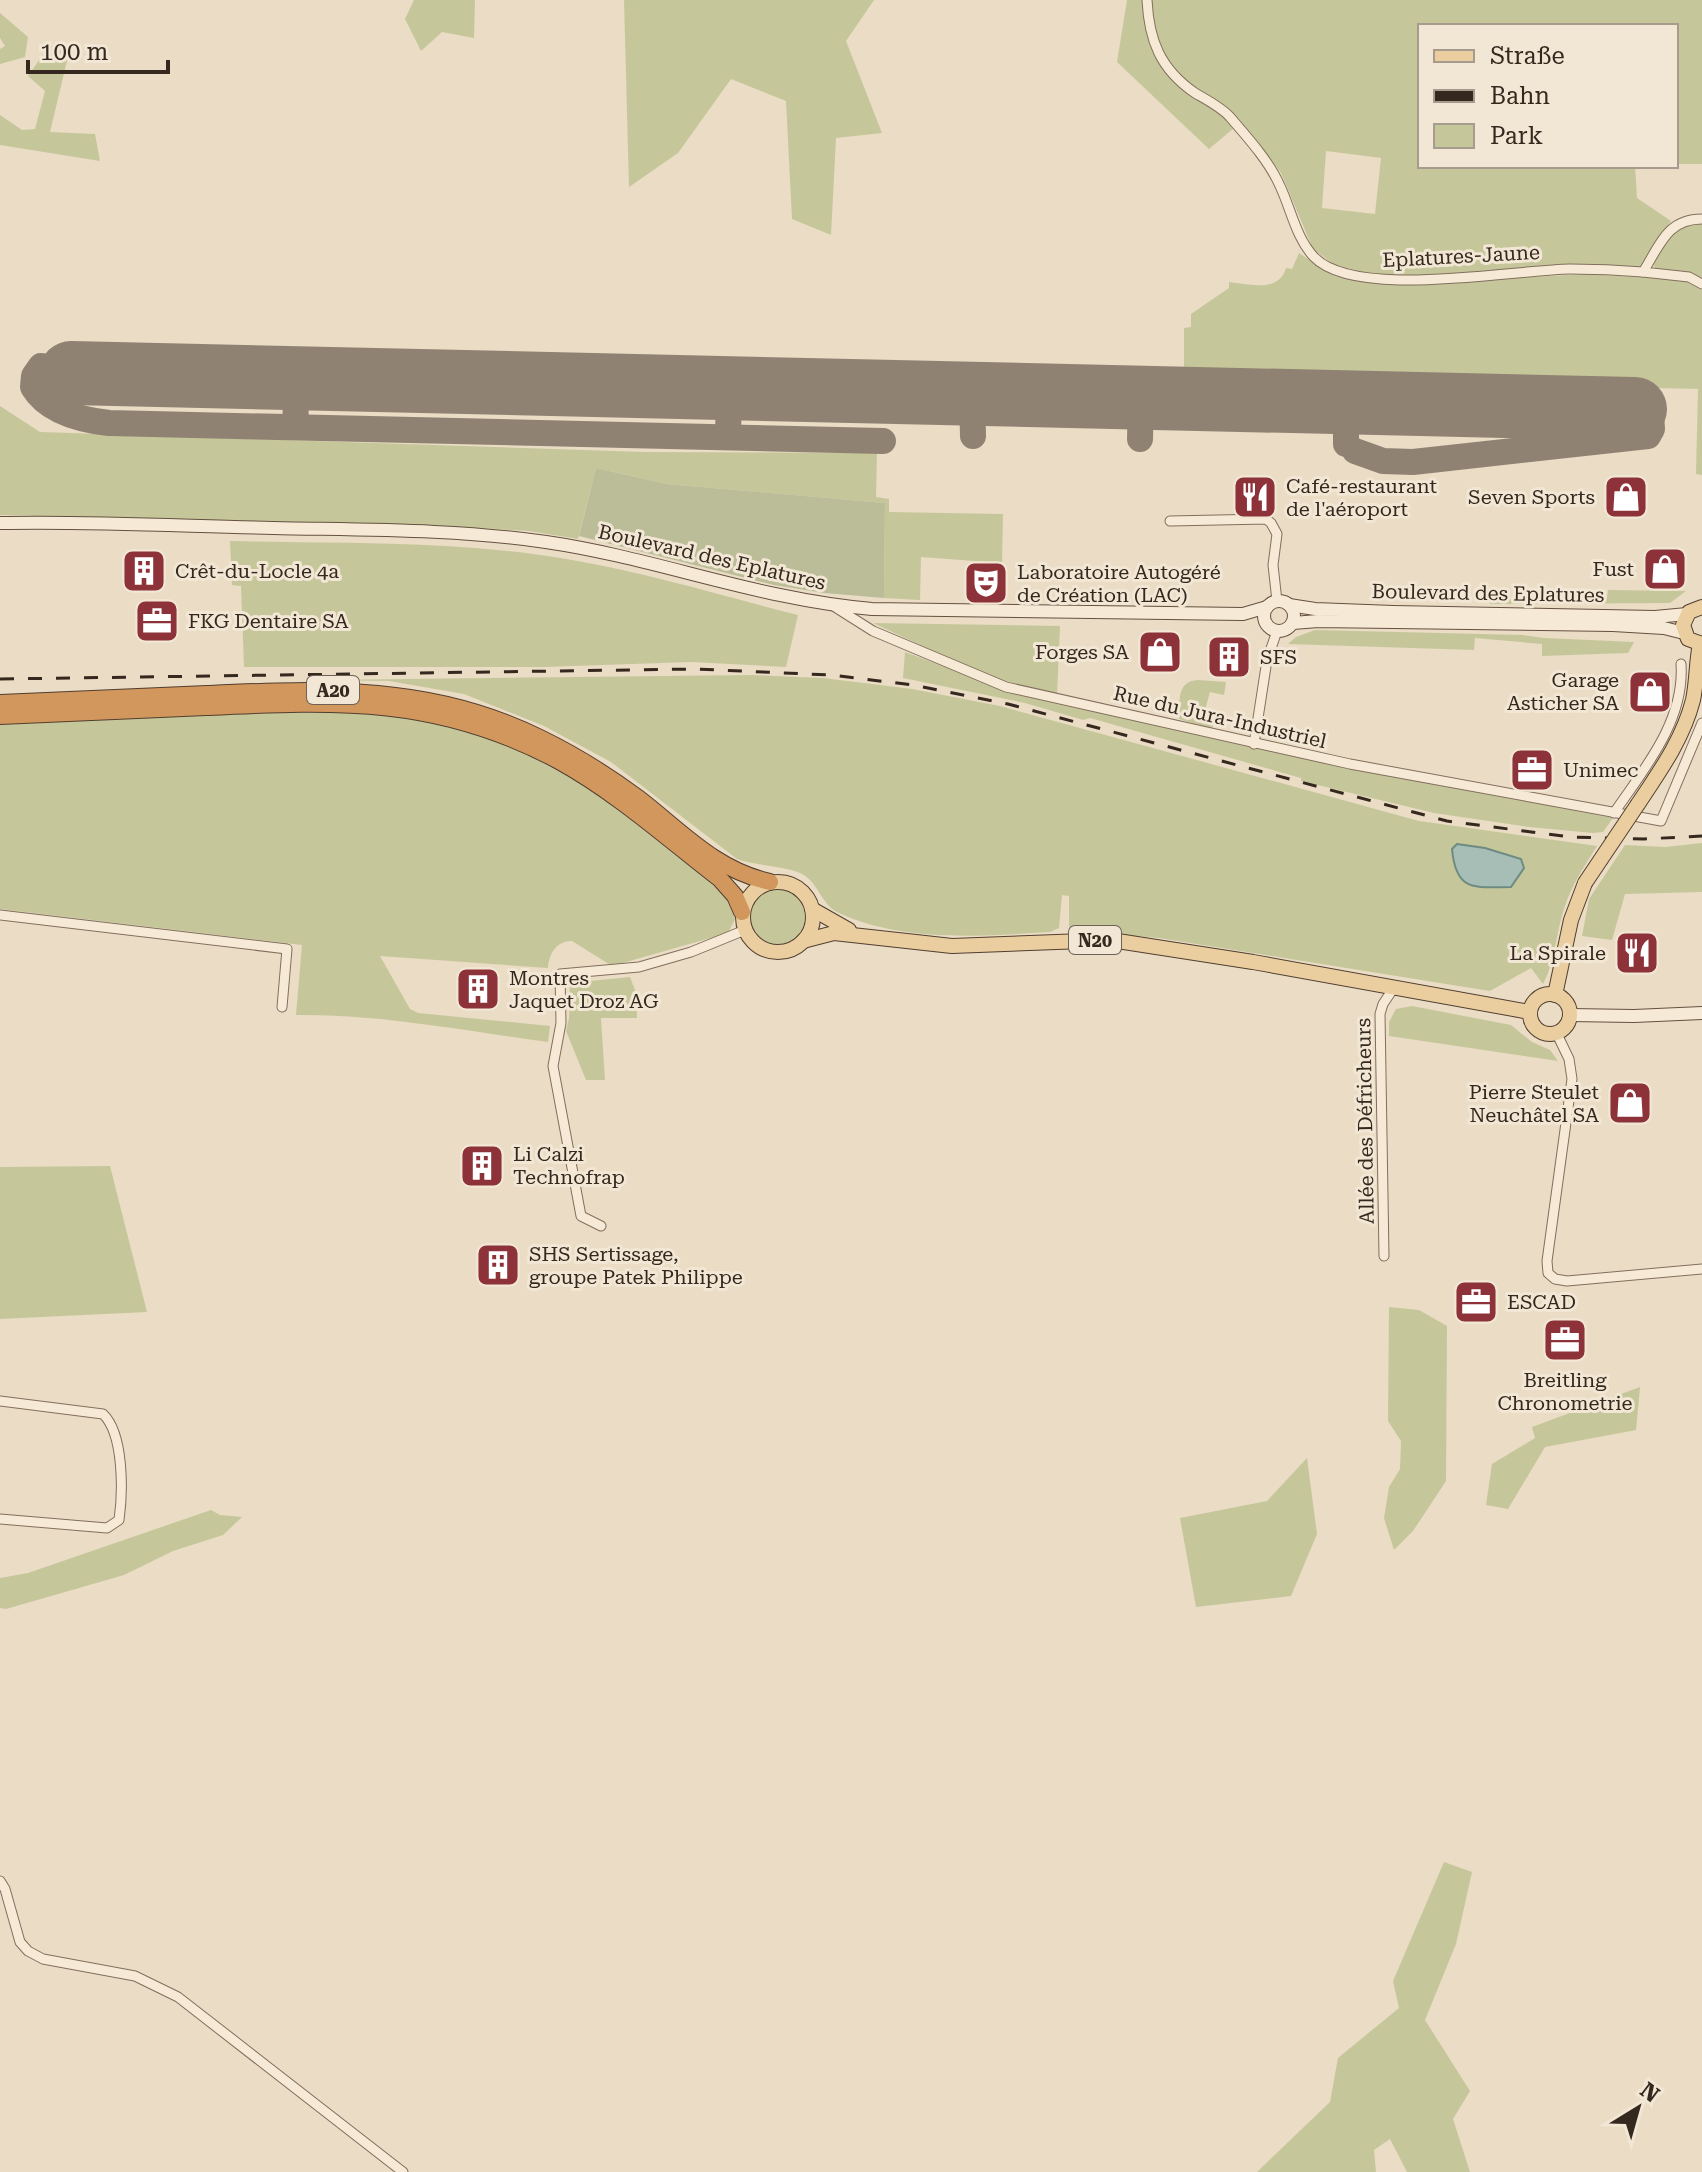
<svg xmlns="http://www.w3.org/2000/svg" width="1702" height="2172" font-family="'Roboto Serif',serif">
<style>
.green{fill:#c5c79a;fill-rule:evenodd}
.cemetery{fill:#bbbd98}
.water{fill:#a6beb5;stroke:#6e8b82;stroke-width:2}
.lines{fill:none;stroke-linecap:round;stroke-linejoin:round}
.taxiway{stroke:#908272;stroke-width:26}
.runway{stroke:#908272;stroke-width:64}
.street-casing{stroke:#836e5d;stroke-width:11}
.secondary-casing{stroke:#655040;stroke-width:14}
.primary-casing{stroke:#513e30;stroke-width:16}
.highway-casing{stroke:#513e30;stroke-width:18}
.street{stroke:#f6ead7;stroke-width:9}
.secondary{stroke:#f6ead7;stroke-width:12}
.primary{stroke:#eacea0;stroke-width:14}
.highway{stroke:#d2975d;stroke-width:16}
.rail{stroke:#35281f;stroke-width:3;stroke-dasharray:14 14;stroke-linecap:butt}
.primary-bridge-casing{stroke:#513e30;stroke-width:16;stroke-linecap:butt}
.primary-bridge{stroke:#eacea0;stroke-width:14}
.labels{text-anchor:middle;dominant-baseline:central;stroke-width:6;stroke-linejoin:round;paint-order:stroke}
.shield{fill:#f2e7d4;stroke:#6e6155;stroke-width:2}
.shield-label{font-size:18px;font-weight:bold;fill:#35281f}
.street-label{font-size:20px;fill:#35281f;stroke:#f2e7d4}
.poi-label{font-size:20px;fill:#35281f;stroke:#f2e7d4;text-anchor:start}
</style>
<rect width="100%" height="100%" fill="#eadcc5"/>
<!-- green -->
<g class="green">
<polygon points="414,0 475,0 474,38 442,32 421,51 405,19"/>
<polygon points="624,0 874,0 846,41 882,133 836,138 831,235 792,219 786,101 731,79 678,153 629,187"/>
<path d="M1127,0H1702V164H1676V26H1420V166H1635L1637,198L1671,221L1639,268L1588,266L1398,276L1360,272L1337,267L1313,249L1281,173L1241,122L1209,149L1117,62ZM1326,151L1381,158L1375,214L1322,208Z"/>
<polygon points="0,13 28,37 25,57 0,64 0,49 5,46 0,38"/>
<polygon points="71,44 50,132 95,134 100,161 0,145 0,115 22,130 35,129 45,91 28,76 49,46"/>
<polygon points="1702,223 1702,277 1691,273 1656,270 1653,264 1655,260 1676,229"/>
<path d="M1299,253L1334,276L1373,283H1425L1585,274L1684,280L1702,290V475L1696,474L1698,389L1184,376V328L1191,327V314L1229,288V282C1249,284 1279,293 1286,268L1292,269Z"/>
<polygon points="0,406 40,432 645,452 877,453 876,497 889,499 889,512 1003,514 1002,563 921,557 920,600 884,598 885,503 667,484 596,468 578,539 529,531 478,528 0,515"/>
<path d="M230,541C343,544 459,540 572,560C648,573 723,596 798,615L786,667L691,662L544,667H244L241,586L232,585Z"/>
<polygon points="1608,590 1686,591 1670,603 1491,604 1485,599 1607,598"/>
<polygon points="873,623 1060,626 1057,695 987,676"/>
<polygon points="1315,630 1523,635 1544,638 1634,642 1628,653 1542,656 1542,644 1475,638 1474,650 1288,644 1296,637"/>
<polygon points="905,652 1008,690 1057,702 1258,749 1613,818 1603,832 1593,833 1529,827 1434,813 1301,781 1301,778 1090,718 1083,720 1025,703 903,678"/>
<path d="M753,675L823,678L912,689L1000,706L1419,821L1597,846C1584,867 1571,886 1564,909C1556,933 1555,962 1543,984L1531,968L1490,991L1159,938L1075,931L1069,927V896L1062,895L1059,928L1050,932C980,936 905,943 839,913C821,905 819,883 802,874C787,866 756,866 737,859L611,762L544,726L464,694L389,681L323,680Z"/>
<path d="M1198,680L1226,682L1224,695L1210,692L1203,717L1214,721L1212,729L1179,719C1180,702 1176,681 1198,680Z"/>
<path d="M289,709L392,713L454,727L522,750L575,776L725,894L735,919L728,933L612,966L572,941C556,941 549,954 548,968L380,956L410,1009L418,1013L550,1026L548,1042C465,1031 380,1014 296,1015L302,945L0,909V721Z"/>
<polygon points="1702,843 1702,892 1625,894 1612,940 1582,936 1589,899 1625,845 1665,847"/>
<circle cx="777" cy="917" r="28"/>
<polygon points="630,977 636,993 637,1018 601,1018 605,1080 586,1080 566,1031 569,1018 570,983"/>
<polygon points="1412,1006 1511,1025 1532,1042 1550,1050 1558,1061 1389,1036 1389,1022 1396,1009"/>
<polygon points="110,1166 147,1312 0,1319 0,1167"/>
<polygon points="1389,1307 1419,1310 1447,1326 1446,1481 1413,1531 1394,1550 1384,1518 1389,1487 1400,1469 1401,1441 1388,1421"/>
<polygon points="1640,1387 1636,1430 1545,1447 1508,1509 1486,1505 1492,1464 1535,1438 1532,1427"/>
<polygon points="1307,1458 1317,1534 1291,1596 1196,1607 1180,1518 1267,1501"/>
<polygon points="211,1510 220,1515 242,1517 223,1535 173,1551 124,1575 6,1609 0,1608 0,1578 28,1573"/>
<polygon points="1444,1862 1472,1872 1456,1944 1425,2020 1470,2091 1453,2119 1470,2172 1407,2172 1390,2139 1374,2150 1376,2172 1257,2172 1330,2102 1338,2058 1399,2008 1393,1981"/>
</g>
<!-- cemetery -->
<polygon class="cemetery" points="596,468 667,484 885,503 884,598 824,593 774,585 579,536"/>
<!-- water -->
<path class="water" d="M1457,844L1485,848L1521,859L1524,868L1511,887C1475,887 1456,893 1452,849Z"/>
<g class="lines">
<!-- taxiway -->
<g class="taxiway">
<path d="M71,373L41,366L34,376L33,387C48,412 81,420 109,423L883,441"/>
<polyline points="972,394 973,436"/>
<polyline points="1346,404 1346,444"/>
<polyline points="295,427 297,379"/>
<polyline points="728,437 729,389"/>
<polyline points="1140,439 1141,398"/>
<polyline points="1355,451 1383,461 1413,462 1648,436 1652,429 1651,414 1635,409"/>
</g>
<!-- runway -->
<polyline class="runway" points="71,373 1635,409"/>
<!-- street casing -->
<g class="street-casing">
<g id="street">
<path d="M1147,0C1149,40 1160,69 1195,93C1207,100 1221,107 1230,117C1248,138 1269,161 1280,186C1291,209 1296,238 1314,257C1355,300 1512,270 1570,269C1594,269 1619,270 1643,272"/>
<path d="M1702,219C1667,219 1660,245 1643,272L1689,277L1702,284"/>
<polyline points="1170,521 1266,519 1271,523 1277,534 1273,565 1277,601"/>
<polyline points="835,607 873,631 1006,687 1350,764 1661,821 1702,723"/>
<polyline points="1254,744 1267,660 1277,631"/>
<path d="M1614,813C1644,769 1685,721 1681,664"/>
<polyline points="0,915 287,949 282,1007"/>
<polyline points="1556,1032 1569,1059 1572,1079 1547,1261 1548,1273 1555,1279 1567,1281 1702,1269"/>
<polyline points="601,1226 581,1216 553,1066 561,1023 560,974 639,967 691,952 745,930"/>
<polyline points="1384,1256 1380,1014 1383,1004 1393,989"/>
<path d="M0,1401L103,1414C124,1434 123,1492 119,1520L107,1528L0,1519"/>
<polyline points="0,1881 5,1889 20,1942 28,1951 43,1959 135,1976 178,1997 403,2172"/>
</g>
</g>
<!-- secondary casing -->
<g class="secondary-casing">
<g id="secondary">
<path d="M0,523C91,521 182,526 273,528C364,530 456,529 546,542C656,558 760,600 872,609L1243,614L1267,607"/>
<circle cx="1279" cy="616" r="15"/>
<polyline points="1289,605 1315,609 1393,612 1655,617 1687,614"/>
<polyline points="1293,623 1318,621 1613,625 1664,628 1684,633"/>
<polyline points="1570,1015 1634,1016 1702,1013"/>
</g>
</g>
<!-- primary casing -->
<g class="primary-casing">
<g id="primary">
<polyline points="1702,607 1689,612 1683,625 1688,639 1702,644"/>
<path d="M1638,804C1660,771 1683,739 1693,700C1697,681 1696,663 1700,644"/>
<circle cx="778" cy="917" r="35"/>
<polyline points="812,909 849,930"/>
<polyline points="803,941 834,933 952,946 1111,940 1253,962 1530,1012"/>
<circle cx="1550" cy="1014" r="20"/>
<polyline points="1555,995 1571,920 1585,883"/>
</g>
</g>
<!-- highway casing -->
<g class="highway-casing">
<g id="highway">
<path d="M0,703C69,700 138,697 207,694C324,689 431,684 540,738C575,755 607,775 638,798C681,831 715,870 770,882"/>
<path d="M0,716C69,713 137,710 206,707C337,701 438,696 559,761C617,793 667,838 720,879L735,896L742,912"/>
</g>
</g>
<!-- street -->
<use href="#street" class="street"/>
<!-- secondary -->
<use href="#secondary" class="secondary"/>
<!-- primary -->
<use href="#primary" class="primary"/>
<!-- highway -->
<use href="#highway" class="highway"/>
<!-- rail -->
<polyline class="rail" points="0,679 697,669 831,675 913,685 1008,704 1447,821 1570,837 1644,839 1702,836"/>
<!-- primary-bridge casing -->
<g class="primary-bridge-casing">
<polyline id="primary-bridge" points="1585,883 1638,804"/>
</g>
<!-- primary-bridge -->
<use href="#primary-bridge" class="primary-bridge"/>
</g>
<!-- icons -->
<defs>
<g id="restaurant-square" transform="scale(2.3)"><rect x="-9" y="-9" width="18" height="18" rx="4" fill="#8d3239" stroke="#f2e7d4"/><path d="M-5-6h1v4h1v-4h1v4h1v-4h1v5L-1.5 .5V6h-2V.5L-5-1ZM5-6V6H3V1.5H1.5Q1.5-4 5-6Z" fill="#fff"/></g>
<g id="shop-square" transform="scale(2.3)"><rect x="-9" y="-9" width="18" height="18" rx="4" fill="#8d3239" stroke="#f2e7d4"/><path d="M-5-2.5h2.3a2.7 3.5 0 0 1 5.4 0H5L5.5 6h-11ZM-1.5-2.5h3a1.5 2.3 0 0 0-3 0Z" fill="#fff"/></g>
<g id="building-square" transform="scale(2.3)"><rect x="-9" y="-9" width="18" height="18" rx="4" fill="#8d3239" stroke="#f2e7d4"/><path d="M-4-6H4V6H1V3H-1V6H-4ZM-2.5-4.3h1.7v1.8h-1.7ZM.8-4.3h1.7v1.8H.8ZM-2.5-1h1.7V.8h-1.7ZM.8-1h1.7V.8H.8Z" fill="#fff"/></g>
<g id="theatre-square" transform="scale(2.3)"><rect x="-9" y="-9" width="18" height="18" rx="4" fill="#8d3239" stroke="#f2e7d4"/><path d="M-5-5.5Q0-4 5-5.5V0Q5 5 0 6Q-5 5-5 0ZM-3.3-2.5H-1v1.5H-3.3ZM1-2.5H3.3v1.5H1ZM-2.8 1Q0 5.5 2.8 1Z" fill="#fff"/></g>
<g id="office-square" transform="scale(2.3)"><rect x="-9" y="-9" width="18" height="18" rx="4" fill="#8d3239" stroke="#f2e7d4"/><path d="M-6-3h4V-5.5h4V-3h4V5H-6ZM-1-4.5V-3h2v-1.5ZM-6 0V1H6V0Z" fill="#fff"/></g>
</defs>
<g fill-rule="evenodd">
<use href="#restaurant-square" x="1255" y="497"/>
<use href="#shop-square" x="1626" y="497"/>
<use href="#shop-square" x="1665" y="569"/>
<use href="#building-square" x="144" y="571"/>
<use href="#theatre-square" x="986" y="583"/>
<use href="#office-square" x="157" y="621"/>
<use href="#shop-square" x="1160" y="652"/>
<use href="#building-square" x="1229" y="657"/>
<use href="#shop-square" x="1650" y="692"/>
<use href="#office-square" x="1532" y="770"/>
<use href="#restaurant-square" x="1637" y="953"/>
<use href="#building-square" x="478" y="989"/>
<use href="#shop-square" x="1630" y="1103"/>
<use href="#building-square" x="482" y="1166"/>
<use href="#building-square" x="498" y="1265"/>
<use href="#office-square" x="1476" y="1302"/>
<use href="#office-square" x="1565" y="1340"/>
</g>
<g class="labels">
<!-- shield labels -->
<g class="shield">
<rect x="307" y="676" width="52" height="28" rx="6"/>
<rect x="1069" y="926" width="52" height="28" rx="6"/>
</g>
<g class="shield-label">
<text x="333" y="690">A20</text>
<text x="1095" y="940">N20</text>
</g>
<!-- street labels -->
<g class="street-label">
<text transform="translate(1461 256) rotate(-3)">Eplatures-Jaune</text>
<text transform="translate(712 557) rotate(13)">Boulevard des Eplatures</text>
<text transform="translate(1488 593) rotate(1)">Boulevard des Eplatures</text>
<text transform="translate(1220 717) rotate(13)">Rue du Jura-Industriel</text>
<text transform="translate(1365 1121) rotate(-91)">Allée des Défricheurs</text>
</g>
<!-- poi labels -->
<g class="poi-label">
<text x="1286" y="486">Café-restaurant<tspan x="1286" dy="23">de l'aéroport</tspan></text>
<text x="1595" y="497" text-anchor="end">Seven Sports</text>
<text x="1634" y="569" text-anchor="end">Fust</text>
<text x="175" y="571">Crêt-du-Locle 4a</text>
<text x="1017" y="572">Laboratoire Autogéré<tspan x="1017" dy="23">de Création (LAC)</tspan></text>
<text x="188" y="621">FKG Dentaire SA</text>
<text x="1129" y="652" text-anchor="end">Forges SA</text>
<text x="1260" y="657">SFS</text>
<text x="1619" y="680" text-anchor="end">Garage<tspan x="1619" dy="23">Asticher SA</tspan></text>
<text x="1563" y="770">Unimec</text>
<text x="1606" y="953" text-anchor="end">La Spirale</text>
<text x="509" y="978">Montres<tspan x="509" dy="23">Jaquet Droz AG</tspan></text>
<text x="1599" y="1092" text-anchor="end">Pierre Steulet<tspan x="1599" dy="23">Neuchâtel SA</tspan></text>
<text x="513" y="1154">Li Calzi<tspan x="513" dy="23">Technofrap</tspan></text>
<text x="529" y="1254">SHS Sertissage,<tspan x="529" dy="23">groupe Patek Philippe</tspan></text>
<text x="1507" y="1302">ESCAD</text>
<text x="1565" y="1380" text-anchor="middle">Breitling<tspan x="1565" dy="23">Chronometrie</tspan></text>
</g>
</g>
<!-- legend -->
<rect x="1418" y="24" width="260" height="144" fill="#f2e7d4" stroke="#a69b8c" stroke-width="2"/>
<rect x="1434" y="50" width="40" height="12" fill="#eacea0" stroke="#a69b8c" stroke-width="2"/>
<text x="1490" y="64" font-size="24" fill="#35281f">Straße</text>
<rect x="1434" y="90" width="40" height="12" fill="#35281f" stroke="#a69b8c" stroke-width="2"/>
<text x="1490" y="104" font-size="24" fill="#35281f">Bahn</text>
<rect x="1434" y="124" width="40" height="24" fill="#c5c79a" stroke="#a69b8c" stroke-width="2"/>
<text x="1490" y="144" font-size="24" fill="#35281f">Park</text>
<!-- north arrow -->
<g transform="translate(1638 2108) rotate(37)" stroke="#f2e7d4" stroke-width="6" paint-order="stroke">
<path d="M0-6L14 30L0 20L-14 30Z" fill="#35281f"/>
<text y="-12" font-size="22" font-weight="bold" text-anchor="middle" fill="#35281f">N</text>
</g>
<!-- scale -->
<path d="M28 60v12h140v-12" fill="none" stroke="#35281f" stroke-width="4"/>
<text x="40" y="60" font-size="24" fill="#35281f" stroke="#f2e7d4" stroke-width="6" paint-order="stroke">100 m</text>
</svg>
